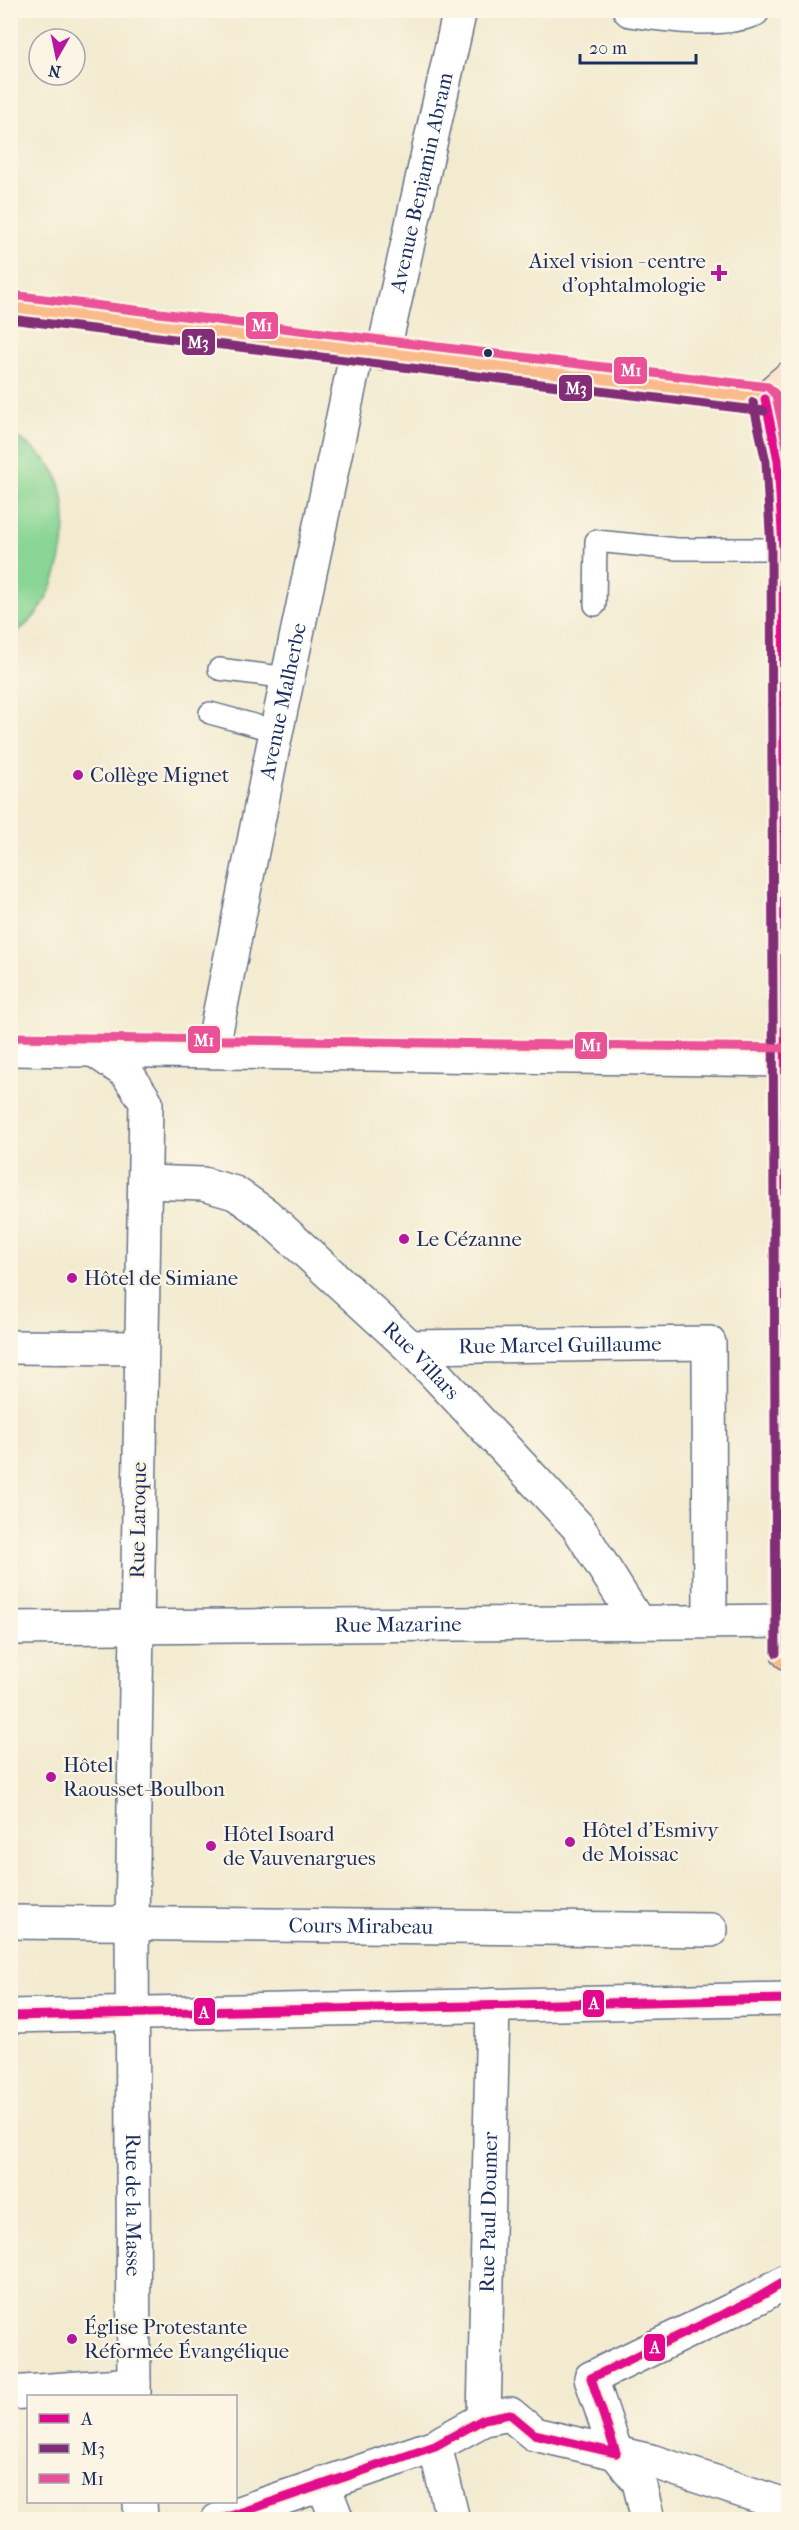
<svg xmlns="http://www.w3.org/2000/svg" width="799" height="2530" font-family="'IM FELL French Canon',serif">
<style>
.green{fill:#89d694;stroke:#528279;stroke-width:1.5}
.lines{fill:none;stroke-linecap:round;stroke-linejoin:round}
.lane-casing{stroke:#667186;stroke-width:24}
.street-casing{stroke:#667186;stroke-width:36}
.secondary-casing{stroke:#667186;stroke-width:36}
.primary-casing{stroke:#667186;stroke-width:36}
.lane{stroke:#fff;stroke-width:21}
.street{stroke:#fff;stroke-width:33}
.secondary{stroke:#fde4d1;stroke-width:33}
.primary{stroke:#fabb8c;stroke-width:33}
.bus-1-casing{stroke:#fcf5e5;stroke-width:14}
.bus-2-casing{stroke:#fcf5e5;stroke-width:14}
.bus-3-casing{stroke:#fcf5e5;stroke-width:14}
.bus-1{stroke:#e2078c;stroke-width:9}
.bus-2{stroke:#812e77;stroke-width:9}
.bus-3{stroke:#ea5297;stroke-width:9}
.poi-dot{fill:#b5179e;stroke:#fcf5e5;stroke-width:2}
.bus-dot{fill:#1b2f5e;stroke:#fcf5e5;stroke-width:2}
.labels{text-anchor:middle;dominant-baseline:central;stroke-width:4.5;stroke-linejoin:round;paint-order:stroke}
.street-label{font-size:21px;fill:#1b2f5e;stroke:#fcf5e5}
.poi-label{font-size:21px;fill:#1b2f5e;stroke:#fcf5e5;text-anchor:start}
.line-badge{stroke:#fcf5e5;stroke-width:2}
.badge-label{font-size:16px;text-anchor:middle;font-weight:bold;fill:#fff}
</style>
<rect width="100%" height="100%" fill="#fcf5e5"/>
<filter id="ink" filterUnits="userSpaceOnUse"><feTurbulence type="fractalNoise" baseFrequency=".0167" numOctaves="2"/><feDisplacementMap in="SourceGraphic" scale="12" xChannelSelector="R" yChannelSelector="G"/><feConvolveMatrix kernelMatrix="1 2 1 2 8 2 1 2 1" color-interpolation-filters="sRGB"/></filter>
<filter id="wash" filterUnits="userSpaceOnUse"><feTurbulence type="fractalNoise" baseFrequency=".008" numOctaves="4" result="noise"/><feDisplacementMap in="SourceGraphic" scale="24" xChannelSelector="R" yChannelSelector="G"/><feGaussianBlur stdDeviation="1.35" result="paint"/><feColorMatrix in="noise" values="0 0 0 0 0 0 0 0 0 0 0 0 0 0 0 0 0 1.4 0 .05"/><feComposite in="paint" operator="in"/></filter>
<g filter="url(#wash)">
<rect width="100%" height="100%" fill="#f2ebd0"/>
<!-- green -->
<path class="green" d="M11,433C24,441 51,461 57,476C73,516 63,573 40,609C33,620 20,629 11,638Z"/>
</g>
<g filter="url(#ink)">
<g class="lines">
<!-- lane casing -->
<g class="lane-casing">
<g id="lane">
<polyline points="595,605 596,541 677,549 783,549"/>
<polyline points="219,669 288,678"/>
<polyline points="210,713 276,731"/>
</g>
</g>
<!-- street casing -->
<g class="street-casing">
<g id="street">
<path d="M630,10C666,15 717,23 753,10"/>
<path id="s1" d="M383,354L460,10"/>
<polyline points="10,1049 785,1060"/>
<path id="s2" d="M94,1050L127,1073L146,1102L132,1922L134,2396"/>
<path id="s3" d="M212,1051L273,747L357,351"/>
<path id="s4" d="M145,1182L203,1184L235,1193L265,1214L410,1347L578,1527L638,1622"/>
<polyline points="10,1347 141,1348"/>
<path id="s5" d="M410,1347L709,1343L710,1621"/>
<path id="s6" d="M10,1628L787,1621"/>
<path id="s7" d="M10,1922L711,1930"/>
<polyline points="10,2016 788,1999"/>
<polyline points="10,2393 134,2384"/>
<path id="s8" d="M484,2419L493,2005"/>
<polyline points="435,2446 453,2520"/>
<polyline points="323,2483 337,2520"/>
<polyline points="140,2502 141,2520"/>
<polyline points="218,2520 435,2446 484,2419 510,2414 534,2434 651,2461 788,2506"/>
<polyline points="648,2520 639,2482 616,2453 591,2378 759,2297 788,2280"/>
</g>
</g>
<!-- secondary casing -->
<g class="secondary-casing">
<polyline id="secondary" points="765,399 788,379"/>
</g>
<!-- primary casing -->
<g class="primary-casing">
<polyline id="primary" points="10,307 765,399 778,460 783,549 788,1653"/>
</g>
<!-- lane -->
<use href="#lane" class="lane"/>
<!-- street -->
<use href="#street" class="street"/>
<!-- secondary -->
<use href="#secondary" class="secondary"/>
<!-- primary -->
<use href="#primary" class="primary"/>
<!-- bus-1 casing -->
<g class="bus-1-casing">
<g id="bus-1">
<polyline points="765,399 778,460 783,549 788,1653"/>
<polyline points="10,2016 788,1999"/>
<polyline points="616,2453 591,2378 759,2297 788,2280"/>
<polyline points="219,2520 435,2446 484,2419 510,2414 534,2434 616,2453"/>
</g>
</g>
<!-- bus-2 casing -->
<g class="bus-2-casing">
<g id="bus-2">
<polyline points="10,319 764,411"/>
<polyline points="753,402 766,462 771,549 776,1653"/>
</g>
</g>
<!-- bus-3 casing -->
<g class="bus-3-casing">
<g id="bus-3">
<polyline points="11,295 768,387 776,395 788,452"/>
<polyline points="10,1037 785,1048"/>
</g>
</g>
<!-- bus-1 -->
<use href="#bus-1" class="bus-1"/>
<!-- bus-2 -->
<use href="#bus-2" class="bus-2"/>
<!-- bus-3 -->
<use href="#bus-3" class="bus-3"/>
</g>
</g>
<!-- markers -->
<g class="poi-dot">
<path d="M716 264h6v6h6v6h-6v6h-6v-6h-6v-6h6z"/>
<circle cx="78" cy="775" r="6"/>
<circle cx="404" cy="1239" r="6"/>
<circle cx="72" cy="1278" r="6"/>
<circle cx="51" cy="1777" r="6"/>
<circle cx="570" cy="1842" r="6"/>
<circle cx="211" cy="1846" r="6"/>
<circle cx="72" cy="2339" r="6"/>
</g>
<circle class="bus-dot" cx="488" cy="353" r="5"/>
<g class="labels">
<!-- street labels -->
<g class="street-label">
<text stroke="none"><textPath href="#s1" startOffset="176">Avenue Benjamin Abram</textPath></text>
<text stroke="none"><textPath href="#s3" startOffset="357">Avenue Malherbe</textPath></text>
<text stroke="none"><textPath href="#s5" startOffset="150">Rue Marcel Guillaume</textPath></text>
<text stroke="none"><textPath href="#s4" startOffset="342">Rue Villars</textPath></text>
<text transform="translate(138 1520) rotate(-89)">Rue Laroque</text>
<text stroke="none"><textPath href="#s6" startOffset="388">Rue Mazarine</textPath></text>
<text stroke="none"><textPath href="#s7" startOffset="351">Cours Mirabeau</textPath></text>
<text stroke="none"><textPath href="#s2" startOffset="1178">Rue de la Masse</textPath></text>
<text stroke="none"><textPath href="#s8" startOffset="207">Rue Paul Doumer</textPath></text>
</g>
<!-- poi labels -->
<g class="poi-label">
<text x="706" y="261" text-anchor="end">Aixel vision - centre<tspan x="706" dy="24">d'ophtalmologie</tspan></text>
<text x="90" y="775">Collège Mignet</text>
<text x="416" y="1239">Le Cézanne</text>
<text x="84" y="1278">Hôtel de Simiane</text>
<text x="63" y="1765">Hôtel<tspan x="63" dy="24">Raousset-Boulbon</tspan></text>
<text x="582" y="1830">Hôtel d'Esmivy<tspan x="582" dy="24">de Moissac</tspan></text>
<text x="223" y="1834">Hôtel Isoard<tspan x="223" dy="24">de Vauvenargues</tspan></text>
<text x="84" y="2327">Église Protestante<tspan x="84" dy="24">Réformée Évangélique</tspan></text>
</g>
</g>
<g class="line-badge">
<rect x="245" y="311" width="34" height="29" rx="6" fill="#ea5297"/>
<rect x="181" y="328" width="35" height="28" rx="6" fill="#812e77"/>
<rect x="613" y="356" width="35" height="29" rx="6" fill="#ea5297"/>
<rect x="558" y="374" width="35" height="28" rx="6" fill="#812e77"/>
<rect x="187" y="1025" width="34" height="29" rx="6" fill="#ea5297"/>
<rect x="574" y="1031" width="34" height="29" rx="6" fill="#ea5297"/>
<rect x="582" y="1989" width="23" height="29" rx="6" fill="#e2078c"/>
<rect x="193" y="1997" width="23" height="29" rx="6" fill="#e2078c"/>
<rect x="643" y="2333" width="23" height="29" rx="6" fill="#e2078c"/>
</g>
<g class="badge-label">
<text x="262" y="331">M1</text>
<text x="198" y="348">M3</text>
<text x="631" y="376">M1</text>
<text x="576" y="394">M3</text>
<text x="204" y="1046">M1</text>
<text x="591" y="1051">M1</text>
<text x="594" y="2009">A</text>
<text x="204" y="2018">A</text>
<text x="655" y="2353">A</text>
</g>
<!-- margin -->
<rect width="799" height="2530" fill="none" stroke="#fcf5e5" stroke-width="36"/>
<!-- legend -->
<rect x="27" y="2395" width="210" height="108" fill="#fcf5e5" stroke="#a2a6af" stroke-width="1.5"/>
<rect x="39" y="2414" width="30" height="9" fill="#e2078c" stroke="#a2a6af" stroke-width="1.5"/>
<text x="81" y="2425" font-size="18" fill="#1b2f5e">A</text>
<rect x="39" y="2444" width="30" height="9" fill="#812e77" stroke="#a2a6af" stroke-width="1.5"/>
<text x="81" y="2455" font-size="18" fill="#1b2f5e">M3</text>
<rect x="39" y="2474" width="30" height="9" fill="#ea5297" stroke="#a2a6af" stroke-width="1.5"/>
<text x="81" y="2485" font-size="18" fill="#1b2f5e">M1</text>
<!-- north arrow -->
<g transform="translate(57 57) rotate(189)"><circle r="28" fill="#fcf5e5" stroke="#a2a6af" stroke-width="1.5"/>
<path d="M0-4.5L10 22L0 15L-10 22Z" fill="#b5179e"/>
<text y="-9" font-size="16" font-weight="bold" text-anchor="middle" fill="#1b2f5e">N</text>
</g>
<!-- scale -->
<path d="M580 54v9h116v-9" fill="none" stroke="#1b2f5e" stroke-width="3"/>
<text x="589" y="54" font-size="18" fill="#1b2f5e" stroke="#fcf5e5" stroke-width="4.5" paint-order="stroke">20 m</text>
</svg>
